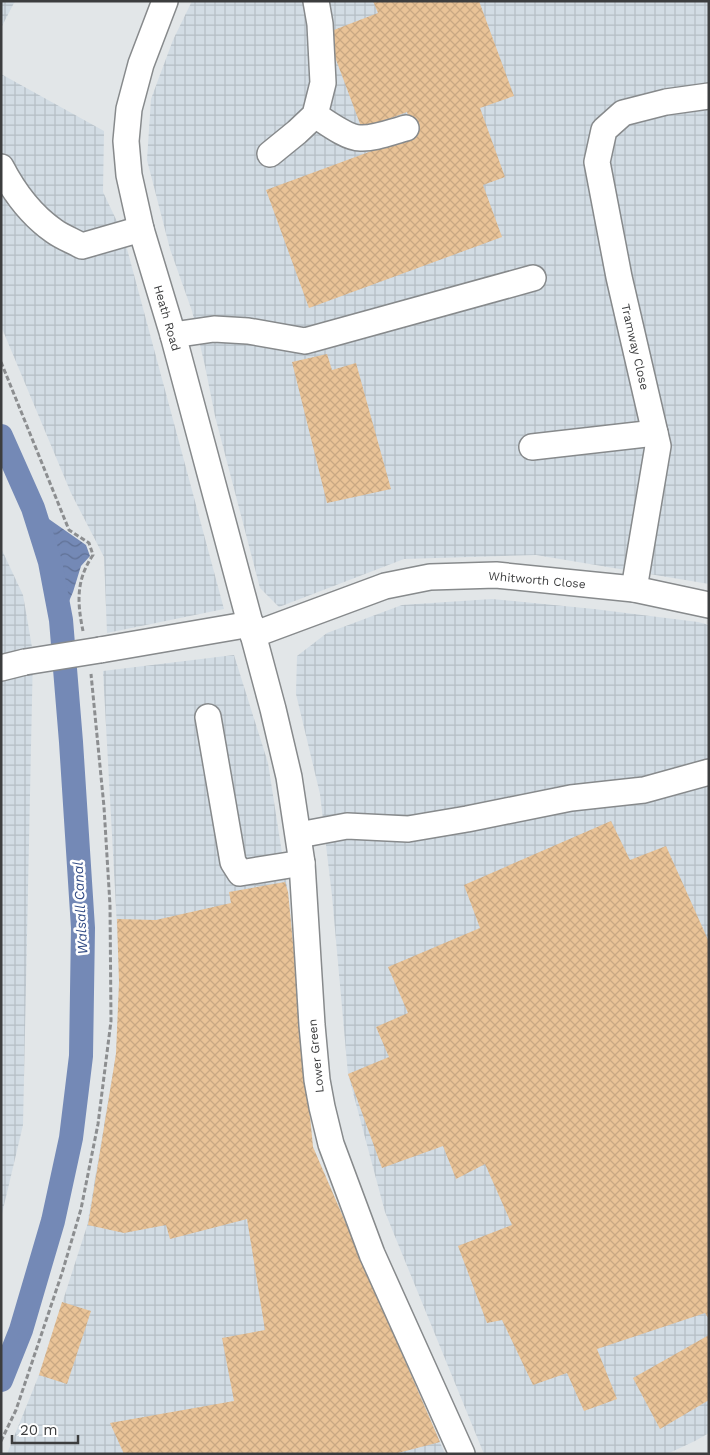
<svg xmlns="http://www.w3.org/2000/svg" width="710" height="1455" font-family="'Work Sans',sans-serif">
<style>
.industrial{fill:url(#industrial-grid)}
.water{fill:url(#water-waves)}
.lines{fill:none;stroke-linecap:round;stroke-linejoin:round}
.canal{stroke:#7489b6;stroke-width:24}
.building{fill:url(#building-cross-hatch)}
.minor-casing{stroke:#878a8c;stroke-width:28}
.path{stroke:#8c8e90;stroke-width:3;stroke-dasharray:5 2.5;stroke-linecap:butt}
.minor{stroke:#fff;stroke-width:25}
.minor-bridge-casing{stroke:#878a8c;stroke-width:28;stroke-linecap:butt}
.minor-bridge{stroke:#fff;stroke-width:25}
.labels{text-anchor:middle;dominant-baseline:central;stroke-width:5;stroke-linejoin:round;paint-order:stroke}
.street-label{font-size:12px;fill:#3c3d3e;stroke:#fff}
.water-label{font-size:14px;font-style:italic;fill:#314b85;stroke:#fff}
</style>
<defs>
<pattern id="industrial-grid" width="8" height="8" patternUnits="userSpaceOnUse" patternTransform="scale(1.25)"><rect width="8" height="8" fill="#d2dce4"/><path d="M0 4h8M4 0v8" fill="none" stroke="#b5bec5"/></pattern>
<pattern id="water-waves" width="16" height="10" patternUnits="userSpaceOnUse" patternTransform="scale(1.25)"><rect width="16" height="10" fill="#7489b6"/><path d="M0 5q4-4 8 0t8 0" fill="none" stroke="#607195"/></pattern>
<pattern id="building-cross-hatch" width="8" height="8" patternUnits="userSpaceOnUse" patternTransform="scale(1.25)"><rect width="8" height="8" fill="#e9c397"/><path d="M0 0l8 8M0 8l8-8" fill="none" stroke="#c9a883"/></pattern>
</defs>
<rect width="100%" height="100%" fill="#e2e6e8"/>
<!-- industrial -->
<g class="industrial">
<polygon points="1,1 15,1 1,28"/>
<polygon points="192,1 709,1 709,584 536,555 404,559 279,607 260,588 215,416 205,366 192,311 170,249 147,160 151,99 173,40"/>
<polygon points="1,74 104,131 103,192 123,234 224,609 107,633 104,557 71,493 1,326"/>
<polygon points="1,548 23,595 33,653 23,1125 1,1218"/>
<polygon points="492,599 594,609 698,622 709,625 709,1433 695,1441 667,1454 484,1454 385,1212 348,1074 332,896 320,794 296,694 297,656 327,633 402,605"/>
<polygon points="234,655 268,763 288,892 313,1147 445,1454 7,1454 39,1375 87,1226 116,1054 120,981 103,671"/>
</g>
<!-- water -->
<polygon class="water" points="33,508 86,545 90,556 81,566 73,592 61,620 50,562"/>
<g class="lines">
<!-- canal -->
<polyline class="canal" points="1,436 33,508 50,562 61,620 71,742 83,928 81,1056 71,1138 53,1221 21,1330 1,1380"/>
</g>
<!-- building -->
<g class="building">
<polygon points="373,1 479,1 514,96 480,108 505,177 483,185 502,237 309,308 266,190 415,135 407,112 362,129 326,33 378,13"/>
<polygon points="327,354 332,370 356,363 391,489 327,503 292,362"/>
<polygon points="611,821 630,860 666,846 709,942 709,1319 705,1313 597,1349 617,1399 584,1411 567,1373 533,1385 502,1320 487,1323 458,1246 512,1225 485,1164 456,1179 443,1146 382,1168 348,1074 389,1057 376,1027 408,1013 388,967 480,928 464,885"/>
<polygon points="285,882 288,892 313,1147 440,1442 394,1454 124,1454 110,1423 234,1401 222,1338 265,1330 247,1219 170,1239 166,1225 124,1233 88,1225 116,1054 119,982 117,919 156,920 231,903 229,892"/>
<polygon points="62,1302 91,1311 67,1384 39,1375"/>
<polygon points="709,1335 709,1400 660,1429 633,1378"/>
</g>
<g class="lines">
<!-- minor casing -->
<g class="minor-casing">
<g id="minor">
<polyline points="165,1 141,64 129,109 126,141 129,175 141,229 173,335 273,709 289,777 302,863 312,1025 317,1080 322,1107 331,1144 372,1254 462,1454"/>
<path d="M315,115C326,122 347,138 360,138C374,139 391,132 406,128"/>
<polyline points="270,154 297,132 315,115 323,83 320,24 316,1"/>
<path d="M1,167C14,192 31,215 54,231C62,237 73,241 82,246L141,229"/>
<polyline points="173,335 214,329 248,331 305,341 533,278"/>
<polyline points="532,447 655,433"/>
<polyline points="634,589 658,446 619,277 597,162 604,130 623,113 666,102 709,96"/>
<polyline points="253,635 385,586 430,577 496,575 634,589 709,605"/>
<polyline points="100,650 251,624"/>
<polyline points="1,668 25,662"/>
<polyline points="208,717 233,862 240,873 302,863"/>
<polyline points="299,835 347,826 408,829 467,819 571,798 644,790 709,772"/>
</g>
</g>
<!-- path -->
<g class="path">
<path d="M1,362L69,530L89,543L93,555C76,580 77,602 83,631"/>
<polyline points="1,1441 16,1410 62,1273 81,1209 98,1124 111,1021 110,905 104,807 91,674"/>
</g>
<!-- minor -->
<use href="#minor" class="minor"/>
<!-- minor-bridge casing -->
<g class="minor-bridge-casing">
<polyline id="minor-bridge" points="25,662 100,650"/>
</g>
<!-- minor-bridge -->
<use href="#minor-bridge" class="minor-bridge"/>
</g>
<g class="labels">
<!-- street labels -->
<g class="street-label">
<text transform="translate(167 318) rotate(74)">Heath Road</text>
<text transform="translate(635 347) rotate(77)">Tramway Close</text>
<text transform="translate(537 580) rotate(5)">Whitworth Close</text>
<text transform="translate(316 1056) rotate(-96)">Lower Green</text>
</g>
<!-- water labels -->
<g class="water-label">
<text transform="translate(80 908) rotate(-93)">Walsall Canal</text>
</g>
</g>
<!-- border -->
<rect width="710" height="1455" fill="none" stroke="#3c3d3e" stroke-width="5"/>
<!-- scale -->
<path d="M12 1435v8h66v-8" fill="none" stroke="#3c3d3e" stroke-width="2.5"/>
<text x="20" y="1435" font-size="15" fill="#3c3d3e" stroke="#ffffff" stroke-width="4" paint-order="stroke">20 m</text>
</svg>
